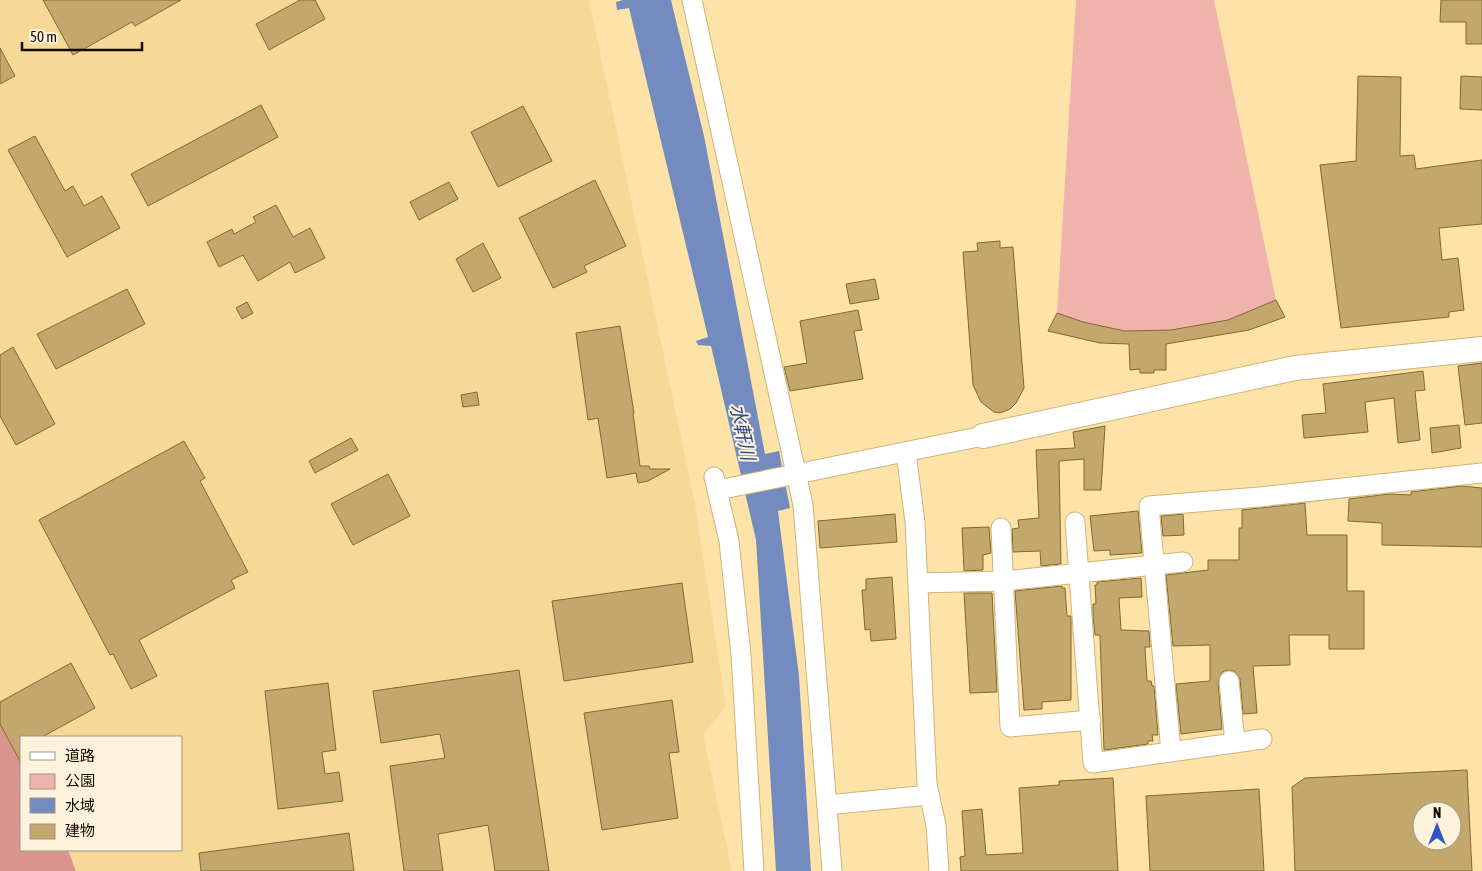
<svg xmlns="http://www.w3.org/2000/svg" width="1482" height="871" font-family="'Asap Condensed','Noto Sans JP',sans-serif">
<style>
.built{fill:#f7d997}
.green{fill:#f0b3ac}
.forest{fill:#da968e}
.water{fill:#748bbf}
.building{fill:#c2a86c;stroke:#806831;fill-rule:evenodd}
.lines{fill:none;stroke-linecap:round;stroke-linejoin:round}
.minor-casing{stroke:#cdb37b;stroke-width:21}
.tertiary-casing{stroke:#cdb37b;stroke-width:26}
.minor{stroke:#fff;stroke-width:19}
.tertiary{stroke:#fff;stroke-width:24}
.labels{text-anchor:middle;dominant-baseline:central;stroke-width:4;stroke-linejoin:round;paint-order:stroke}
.water-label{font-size:19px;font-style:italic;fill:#2f4789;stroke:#fdf3dc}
</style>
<rect width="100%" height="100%" fill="#fee3a9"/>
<!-- built -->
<polygon class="built" points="0,0 589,0 695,504 726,706 703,734 732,871 76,871 68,850 181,850 181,737 21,737 21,754 0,711"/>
<!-- green -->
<polygon class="green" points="1076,0 1214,0 1276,300 1228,320 1171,330 1125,331 1083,322 1057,313"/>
<!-- forest -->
<polygon class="forest" points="0,711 21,754 21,850 68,850 76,871 0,871"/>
<!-- water -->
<polygon class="water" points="623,0 671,0 704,136 765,454 779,451 790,508 778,511 799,676 811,871 776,871 756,540 711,346 698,345 696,341 708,337 629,8 617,10 616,2"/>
<!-- building -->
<g class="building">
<polygon points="43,0 181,0 135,26 132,22 73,55"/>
<polygon points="300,0 315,0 325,19 269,50 256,24"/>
<polygon points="1441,0 1482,0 1482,44 1466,44 1466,22 1440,22"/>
<polygon points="0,48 15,76 0,84"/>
<polygon points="1358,76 1401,77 1400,156 1414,155 1416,169 1482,160 1482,224 1439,228 1442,260 1458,258 1464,310 1449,312 1449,317 1341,328 1320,165 1356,161"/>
<polygon points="1461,76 1482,77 1482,110 1460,109"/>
<polygon points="261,105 278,137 148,206 131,174"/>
<polygon points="523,106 552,161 498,187 471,132"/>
<polygon points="35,136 65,191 73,186 84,206 102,196 120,228 67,257 8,150"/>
<polygon points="595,180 626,246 584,266 587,272 553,288 519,218"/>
<polygon points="449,182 458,199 419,220 410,202"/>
<polygon points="276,205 293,237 310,228 325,258 295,273 290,262 258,281 243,255 219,267 207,242 232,229 234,234 256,222 253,217"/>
<polygon points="1000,241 1000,248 1013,247 1024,388 1016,403 1010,409 1000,413 994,412 981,402 973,385 963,252 978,251 977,243"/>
<polygon points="483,243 501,278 473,292 456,259"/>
<polygon points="875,279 879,299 850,304 846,284"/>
<polygon points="127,289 145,324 56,369 37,334"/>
<polygon points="1276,300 1285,317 1249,330 1166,344 1166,370 1154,370 1154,373 1140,373 1140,369 1130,370 1129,344 1100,343 1048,331 1057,313 1083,322 1125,331 1171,330 1228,320"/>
<polygon points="247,302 253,313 242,319 236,308"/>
<polygon points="858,310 862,330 854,331 863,379 790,391 784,367 807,363 800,321"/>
<polygon points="620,326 634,413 633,413 640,466 649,466 650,469 670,469 648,481 638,483 636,473 607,478 598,418 588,420 576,333"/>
<polygon points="13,347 55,424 16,445 0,416 0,355"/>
<polygon points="1482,363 1482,423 1465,425 1458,366"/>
<polygon points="1423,371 1425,390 1415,391 1420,440 1398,443 1394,398 1365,402 1368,432 1304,438 1302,415 1326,413 1323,384"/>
<polygon points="477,392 479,405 463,407 461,395"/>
<polygon points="1459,425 1461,448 1432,453 1430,428"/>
<polygon points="1105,426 1101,490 1084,490 1084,459 1059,461 1061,564 1041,566 1040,551 1013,552 1012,529 1019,528 1018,520 1039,518 1036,450 1075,448 1073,432"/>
<polygon points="351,438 358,450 315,473 309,461"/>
<polygon points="184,441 205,478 200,481 248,572 231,580 235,588 139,640 157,676 131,689 113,654 110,655 39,520"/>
<polygon points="388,474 410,516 353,545 331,504"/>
<polygon points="1462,486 1482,488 1482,547 1382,545 1382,523 1348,521 1349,499 1389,494 1411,495 1411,492"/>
<polygon points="1305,503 1307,535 1347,535 1347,591 1364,591 1364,649 1329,649 1329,635 1289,635 1290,665 1253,666 1257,713 1243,714 1240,679 1234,671 1227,670 1222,672 1218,682 1222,729 1181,734 1176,684 1210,681 1210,645 1173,646 1166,575 1208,570 1208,560 1239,560 1239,528 1242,528 1242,510"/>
<polygon points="1138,511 1142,553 1110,555 1110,550 1094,551 1090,516"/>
<polygon points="895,514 897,542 820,548 818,521"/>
<polygon points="1183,514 1184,535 1163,536 1161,516"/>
<polygon points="989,527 991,553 983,555 983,570 964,571 962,528"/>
<polygon points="892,577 896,639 871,641 870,629 865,630 862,590 866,590 866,579"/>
<polygon points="1141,578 1142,597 1119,598 1121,630 1149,631 1150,647 1145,647 1147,681 1151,681 1152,686 1154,686 1158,735 1152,735 1153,741 1148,741 1148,744 1104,750 1100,635 1095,635 1093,616 1093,604 1096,604 1095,585 1097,585 1097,582"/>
<polygon points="682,583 693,662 564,681 552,601"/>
<polygon points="1062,586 1062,588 1065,588 1067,616 1071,616 1071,700 1042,702 1042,709 1024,710 1015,591"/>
<polygon points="964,593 992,593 997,692 970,693"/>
<polygon points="71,663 95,708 42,737 21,737 21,763 0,724 0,702"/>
<polygon points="519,670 549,871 495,871 488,825 438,834 443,871 404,871 390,766 445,758 440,734 381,743 373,691"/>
<polygon points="328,683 336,750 322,752 325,774 339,772 343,801 278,809 265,691"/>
<polygon points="672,700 679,752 669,753 678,818 602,830 584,713"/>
<path d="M1467,770L1472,871H1295L1292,787L1305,778ZM1422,811H1452V841H1422Z"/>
<polygon points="1113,778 1118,871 961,871 960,857 965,856 962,811 982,809 986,855 1023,853 1019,788 1059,785 1059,781"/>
<polygon points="1259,789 1264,871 1150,871 1146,796"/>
<polygon points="349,833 354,871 201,871 199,853"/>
</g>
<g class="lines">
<!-- minor casing -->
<g class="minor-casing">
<g id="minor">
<polyline points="692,0 803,505 832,871"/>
<polyline points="906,453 915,522 927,784 936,825 939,871"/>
<polyline points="714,477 729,541 741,655 754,871"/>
<polyline points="718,490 983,436"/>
<polyline points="1075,522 1093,763 1262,739"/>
<polyline points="1001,528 1010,727 1091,720"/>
<polyline points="918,583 1004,581 1183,562"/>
<polyline points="1229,681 1235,743"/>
<polyline points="1171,752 1149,506 1259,497 1482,473"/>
<polyline points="827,805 929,795"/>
</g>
</g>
<!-- tertiary casing -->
<g class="tertiary-casing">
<polyline id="tertiary" points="983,436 1295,368 1482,349"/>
</g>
<!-- minor -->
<use href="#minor" class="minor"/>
<!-- tertiary -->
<use href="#tertiary" class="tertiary"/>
</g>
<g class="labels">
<!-- water labels -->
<g class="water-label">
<text transform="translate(743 432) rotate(78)">水軒川</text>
</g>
</g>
<!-- legend -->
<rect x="20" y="736" width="162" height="115" fill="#fdf3dc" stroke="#9f9684"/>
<rect x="30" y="752" width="25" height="8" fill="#ffffff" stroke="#9f9684"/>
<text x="65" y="761" font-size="15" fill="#130a00">道路</text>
<rect x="30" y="774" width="25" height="15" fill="#f0b3ac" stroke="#9f9684"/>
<text x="65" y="786" font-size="15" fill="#130a00">公園</text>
<rect x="30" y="798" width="25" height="15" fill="#748bbf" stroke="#9f9684"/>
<text x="65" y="811" font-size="15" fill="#130a00">水域</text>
<rect x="30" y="824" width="25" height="15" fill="#c2a86c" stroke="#9f9684"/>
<text x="65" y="836" font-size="15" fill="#130a00">建物</text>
<!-- north arrow -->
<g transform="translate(1437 826)"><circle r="24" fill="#fdf3dc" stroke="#9f9684"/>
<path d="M0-4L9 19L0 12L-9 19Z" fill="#3154c4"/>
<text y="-8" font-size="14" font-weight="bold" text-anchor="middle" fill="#130a00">N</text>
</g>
<!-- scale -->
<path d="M22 42v8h120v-8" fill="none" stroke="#130a00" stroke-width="2.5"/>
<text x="30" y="42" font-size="15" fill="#130a00" stroke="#fdf3dc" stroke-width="4" paint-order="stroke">50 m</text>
</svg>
